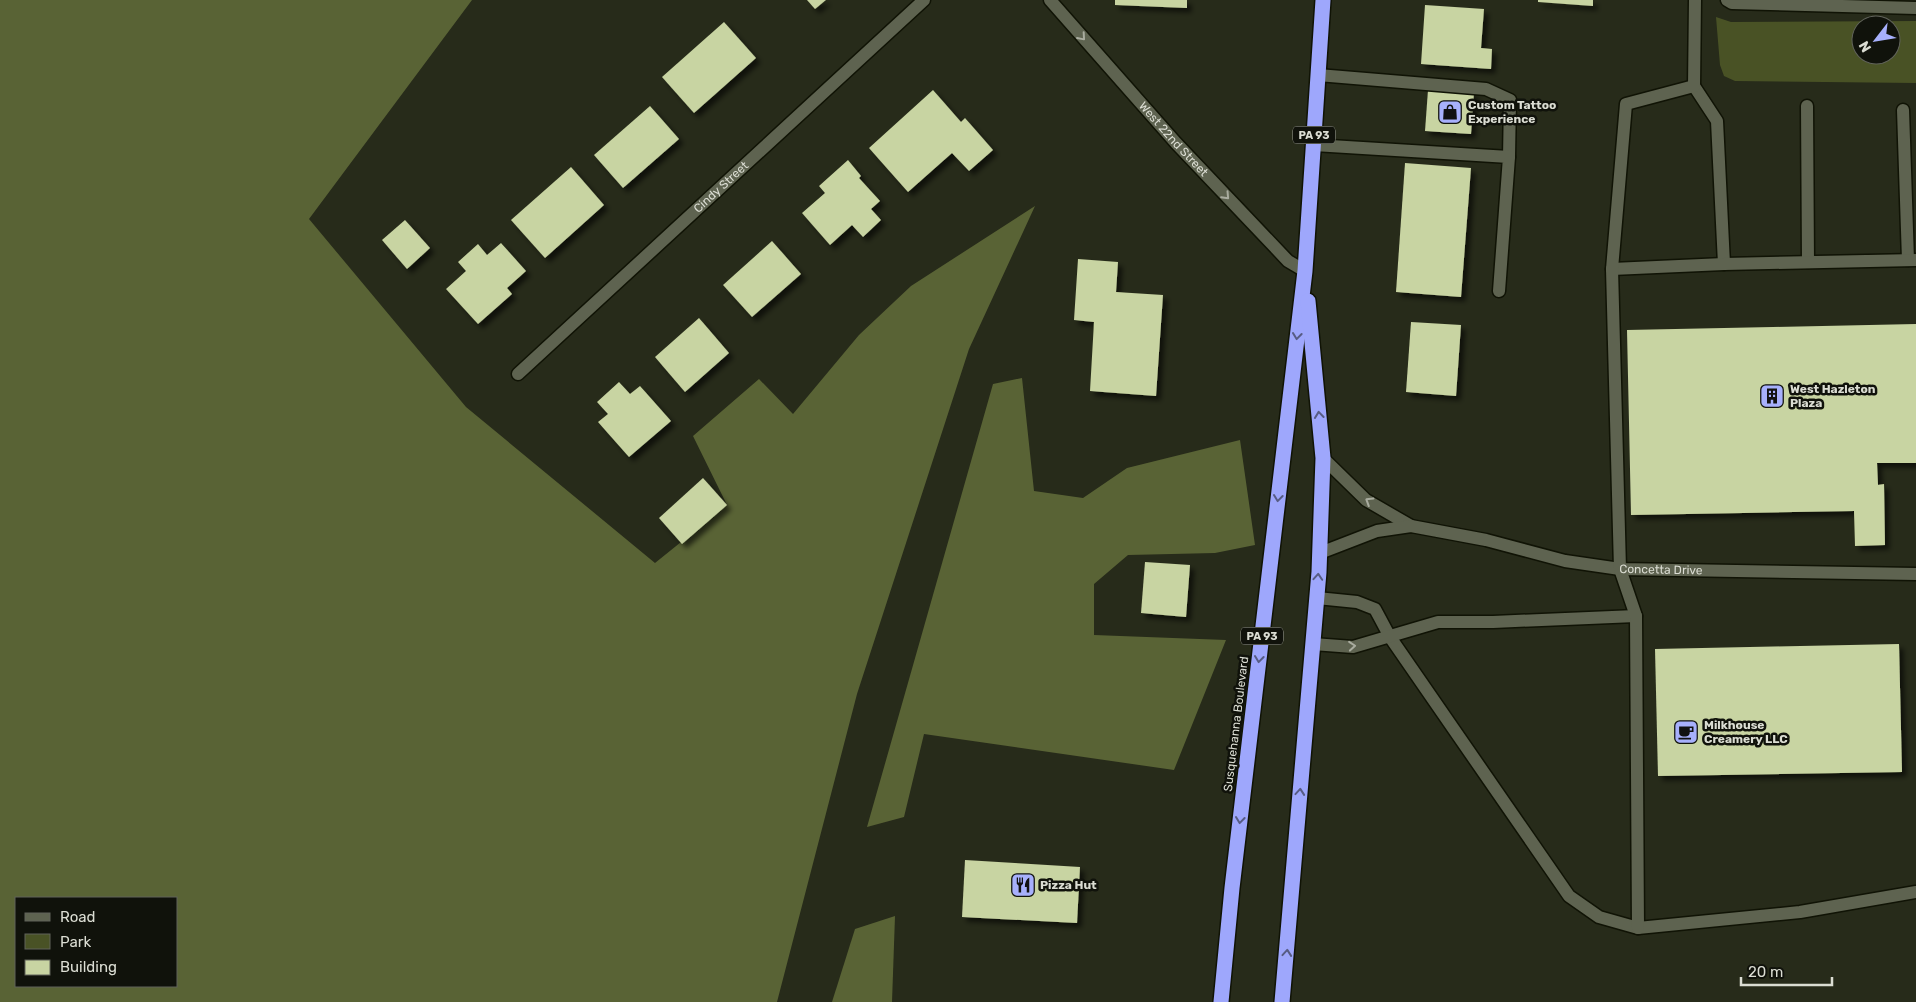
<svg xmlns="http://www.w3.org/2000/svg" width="1916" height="1002" font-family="Rubik,sans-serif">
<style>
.green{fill:#495225;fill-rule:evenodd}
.forest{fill:#596335;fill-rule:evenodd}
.building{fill:#c8d4a2;filter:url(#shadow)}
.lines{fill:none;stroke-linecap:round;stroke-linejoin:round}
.lane-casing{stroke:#101305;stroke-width:15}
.street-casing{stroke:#101305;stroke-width:15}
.secondary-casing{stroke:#101305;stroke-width:15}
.highway-casing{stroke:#101305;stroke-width:18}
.lane{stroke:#5e6350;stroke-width:12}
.street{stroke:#5e6350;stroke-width:12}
.secondary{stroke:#5e6350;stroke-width:12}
.highway{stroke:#9ea7fc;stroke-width:15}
.oneway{stroke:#a9ac9f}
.oneway2{stroke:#575c84}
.labels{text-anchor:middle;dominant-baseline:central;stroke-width:5;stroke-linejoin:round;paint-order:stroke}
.shield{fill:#10120b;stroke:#9ea097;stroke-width:1}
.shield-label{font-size:11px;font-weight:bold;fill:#dbddd3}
.poi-label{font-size:12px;font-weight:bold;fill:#dbddd3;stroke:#10120b;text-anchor:start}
.street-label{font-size:12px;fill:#dbddd3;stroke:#10120b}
</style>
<defs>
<filter id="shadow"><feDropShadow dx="4.5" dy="4.5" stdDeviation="2.5" flood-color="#0009"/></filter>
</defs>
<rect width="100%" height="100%" fill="#272b1a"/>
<!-- green -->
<path class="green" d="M1716,17L1731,22L1916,21V83L1735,81L1724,76L1720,65ZM1861,25H1891V55H1861Z"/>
<!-- forest -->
<g class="forest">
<path d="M0,0H472L309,219L466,407L655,563L727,505L693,436L759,379L793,414L859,335L911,286L1035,206L969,349L857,694L777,1002H0ZM16,898H176V986H16Z"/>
<polygon points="1022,378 1034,491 1083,498 1127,468 1240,440 1255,545 1215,553 1128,555 1094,584 1094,635 1226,640 1174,770 924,734 904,817 867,827 993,384"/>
<polygon points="895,916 892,1002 832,1002 855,929"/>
</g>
<!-- building -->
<g class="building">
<polygon points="807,0 826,0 815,9"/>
<polygon points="1115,0 1187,0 1187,8 1115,5"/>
<polygon points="1538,0 1593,0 1593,6 1538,2"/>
<polygon points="1425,5 1484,9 1481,48 1492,49 1491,69 1421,64"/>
<polygon points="724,22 756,58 694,113 662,77"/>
<polygon points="933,90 961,122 965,118 993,150 969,171 952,153 908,192 869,148"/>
<polygon points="1428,90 1474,93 1471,134 1425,131"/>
<polygon points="650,106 679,139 623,188 594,155"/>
<polygon points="848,160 861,176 859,178 880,201 871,209 881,220 863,237 852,225 830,245 802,213 825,193 819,186"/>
<polygon points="1405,163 1471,168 1461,297 1396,292"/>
<polygon points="571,167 604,205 545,258 511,220"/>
<polygon points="405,220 430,248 407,269 382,240"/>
<polygon points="772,241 801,274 752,317 723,285"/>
<polygon points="501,243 526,271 507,288 512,294 478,324 446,289 466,271 458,262 478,244 487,255"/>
<polygon points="1078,259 1118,262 1116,292 1163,295 1156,396 1090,391 1094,322 1074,320"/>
<polygon points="699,318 729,353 685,392 655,357"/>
<polygon points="1411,322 1461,325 1456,396 1406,392"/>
<polygon points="1916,324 1916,463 1877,463 1878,485 1884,484 1885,545 1855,546 1854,511 1631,515 1627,330"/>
<polygon points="619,382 630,394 640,386 671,421 629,457 598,422 608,414 597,402"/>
<polygon points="703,478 727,505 682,544 659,518"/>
<polygon points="1145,562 1190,565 1186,617 1141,613"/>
<polygon points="1899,644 1902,772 1658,776 1655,649"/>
<polygon points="965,860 1080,867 1077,923 962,917"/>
</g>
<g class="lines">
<!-- lane casing -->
<g class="lane-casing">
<g id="lane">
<polyline points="1318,75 1486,89 1510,100 1509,157"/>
<polyline points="1694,86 1717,121 1724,264"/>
<polyline points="1807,106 1808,262"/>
<polyline points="1903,110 1908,260"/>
<polyline points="1314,145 1509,157 1499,291"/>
<polyline points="1612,269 1724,264 1916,260"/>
<polyline points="1323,458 1366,500 1411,526"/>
<path id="s1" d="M1320,553L1377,531L1411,526L1486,540L1565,561L1620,569L1916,574"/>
<polyline points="1317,598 1357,602 1375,609 1390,637 1569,896 1599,917 1638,928 1800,912 1916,892"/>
<polyline points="1313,644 1353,647 1438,622 1493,622 1636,616"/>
<polyline points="1638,928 1636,616 1620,569 1612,269 1626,104 1694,86 1695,0"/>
</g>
</g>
<!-- street casing -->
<g class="street-casing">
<g id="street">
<polyline points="1727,0 1732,3 1916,8"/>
<path id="s2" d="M518,374L924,0"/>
</g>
</g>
<!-- secondary casing -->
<g class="secondary-casing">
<g id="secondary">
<path id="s3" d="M1050,0L1176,143L1288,261L1305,271"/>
</g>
</g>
<!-- highway casing -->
<g class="highway-casing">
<g id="highway">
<polyline points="1221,1002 1232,888 1305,271 1323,0"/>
<polyline points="1282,1002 1319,572 1323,458 1308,301"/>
</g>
</g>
<!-- lane -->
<use href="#lane" class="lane"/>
<!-- street -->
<use href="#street" class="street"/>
<!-- secondary -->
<use href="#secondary" class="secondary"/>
<!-- highway -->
<use href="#highway" class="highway"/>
</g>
<!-- one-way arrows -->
<defs><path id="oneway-chevron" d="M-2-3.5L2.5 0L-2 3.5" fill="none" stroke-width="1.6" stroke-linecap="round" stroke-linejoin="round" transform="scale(1.25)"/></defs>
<g class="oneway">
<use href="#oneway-chevron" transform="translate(1082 37) rotate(49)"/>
<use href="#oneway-chevron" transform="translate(1226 196) rotate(47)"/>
<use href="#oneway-chevron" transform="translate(1369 501) rotate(-148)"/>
<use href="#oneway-chevron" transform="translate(1352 646) rotate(-5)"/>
</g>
<g class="oneway2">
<use href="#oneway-chevron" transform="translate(1297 336) rotate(97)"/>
<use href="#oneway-chevron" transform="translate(1319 415) rotate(-96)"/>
<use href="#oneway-chevron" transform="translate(1278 498) rotate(97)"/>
<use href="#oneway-chevron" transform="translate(1318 577) rotate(-86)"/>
<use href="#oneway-chevron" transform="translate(1259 659) rotate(97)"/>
<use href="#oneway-chevron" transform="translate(1300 792) rotate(-85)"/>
<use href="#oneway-chevron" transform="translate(1240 820) rotate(97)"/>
<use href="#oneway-chevron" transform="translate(1287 953) rotate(-85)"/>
</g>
<!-- icons -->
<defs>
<g id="shop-square" transform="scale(1.25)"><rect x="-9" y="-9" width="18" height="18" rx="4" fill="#a7b0fc" stroke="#10120b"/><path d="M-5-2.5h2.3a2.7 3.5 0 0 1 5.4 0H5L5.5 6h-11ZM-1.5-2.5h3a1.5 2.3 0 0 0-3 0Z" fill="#111"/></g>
<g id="building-square" transform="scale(1.25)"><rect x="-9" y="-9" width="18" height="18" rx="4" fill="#a7b0fc" stroke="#10120b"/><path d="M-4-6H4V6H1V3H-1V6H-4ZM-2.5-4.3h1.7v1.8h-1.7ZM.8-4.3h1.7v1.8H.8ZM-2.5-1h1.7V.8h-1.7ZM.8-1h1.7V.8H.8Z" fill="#111"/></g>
<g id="cafe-square" transform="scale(1.25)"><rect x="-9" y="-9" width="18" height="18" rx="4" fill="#a7b0fc" stroke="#10120b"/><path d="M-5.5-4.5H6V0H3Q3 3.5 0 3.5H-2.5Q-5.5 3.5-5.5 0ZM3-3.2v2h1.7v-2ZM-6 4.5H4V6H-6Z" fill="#111"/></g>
<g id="restaurant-square" transform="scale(1.25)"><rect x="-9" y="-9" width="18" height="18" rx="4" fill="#a7b0fc" stroke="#10120b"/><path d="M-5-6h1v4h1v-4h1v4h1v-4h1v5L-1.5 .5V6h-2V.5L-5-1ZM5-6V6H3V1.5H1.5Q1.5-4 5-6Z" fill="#111"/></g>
</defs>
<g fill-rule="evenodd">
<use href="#shop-square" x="1450" y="112"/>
<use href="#building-square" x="1772" y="396"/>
<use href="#cafe-square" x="1686" y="732"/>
<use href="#restaurant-square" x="1023" y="885"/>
</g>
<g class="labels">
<!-- shield labels -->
<g class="shield">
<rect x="1293" y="126.5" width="42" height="17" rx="4"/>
<rect x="1241" y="627.5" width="42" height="17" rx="4"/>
</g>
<g class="shield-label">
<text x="1314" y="135">PA 93</text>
<text x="1262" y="636">PA 93</text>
</g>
<!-- poi labels -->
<g class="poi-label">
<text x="1468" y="105">Custom Tattoo<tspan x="1468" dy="14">Experience</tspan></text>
<text x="1790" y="389">West Hazleton<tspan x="1790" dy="14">Plaza</tspan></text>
<text x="1704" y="725">Milkhouse<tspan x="1704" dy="14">Creamery LLC</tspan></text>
<text x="1040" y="885">Pizza Hut</text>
</g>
<!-- street labels -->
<g class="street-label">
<text stroke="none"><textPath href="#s3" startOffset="186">West 22nd Street</textPath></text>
<text stroke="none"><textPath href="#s2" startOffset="276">Cindy Street</textPath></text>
<text stroke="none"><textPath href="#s1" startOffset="350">Concetta Drive</textPath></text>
<text transform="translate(1236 724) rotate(-83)">Susquehanna Boulevard</text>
</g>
</g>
<!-- legend -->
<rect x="15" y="897" width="162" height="90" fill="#10120b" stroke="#61635b"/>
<rect x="25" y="913" width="25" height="8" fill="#5e6350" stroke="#61635b"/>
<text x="60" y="922" font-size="15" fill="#dbddd3">Road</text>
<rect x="25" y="934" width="25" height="15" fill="#495225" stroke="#61635b"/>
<text x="60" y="947" font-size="15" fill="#dbddd3">Park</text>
<rect x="25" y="960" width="25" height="15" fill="#c8d4a2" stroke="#61635b"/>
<text x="60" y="972" font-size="15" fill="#dbddd3">Building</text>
<!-- north arrow -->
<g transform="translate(1876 40) rotate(239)"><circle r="24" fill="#10120b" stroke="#61635b"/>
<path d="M0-4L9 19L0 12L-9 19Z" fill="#a7b0fc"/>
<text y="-8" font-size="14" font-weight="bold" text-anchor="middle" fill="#dbddd3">N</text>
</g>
<!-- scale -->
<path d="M1741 977v8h91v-8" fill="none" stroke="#dbddd3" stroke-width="2.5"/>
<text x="1748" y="977" font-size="15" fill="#dbddd3" stroke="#10120b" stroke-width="4" paint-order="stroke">20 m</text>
</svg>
